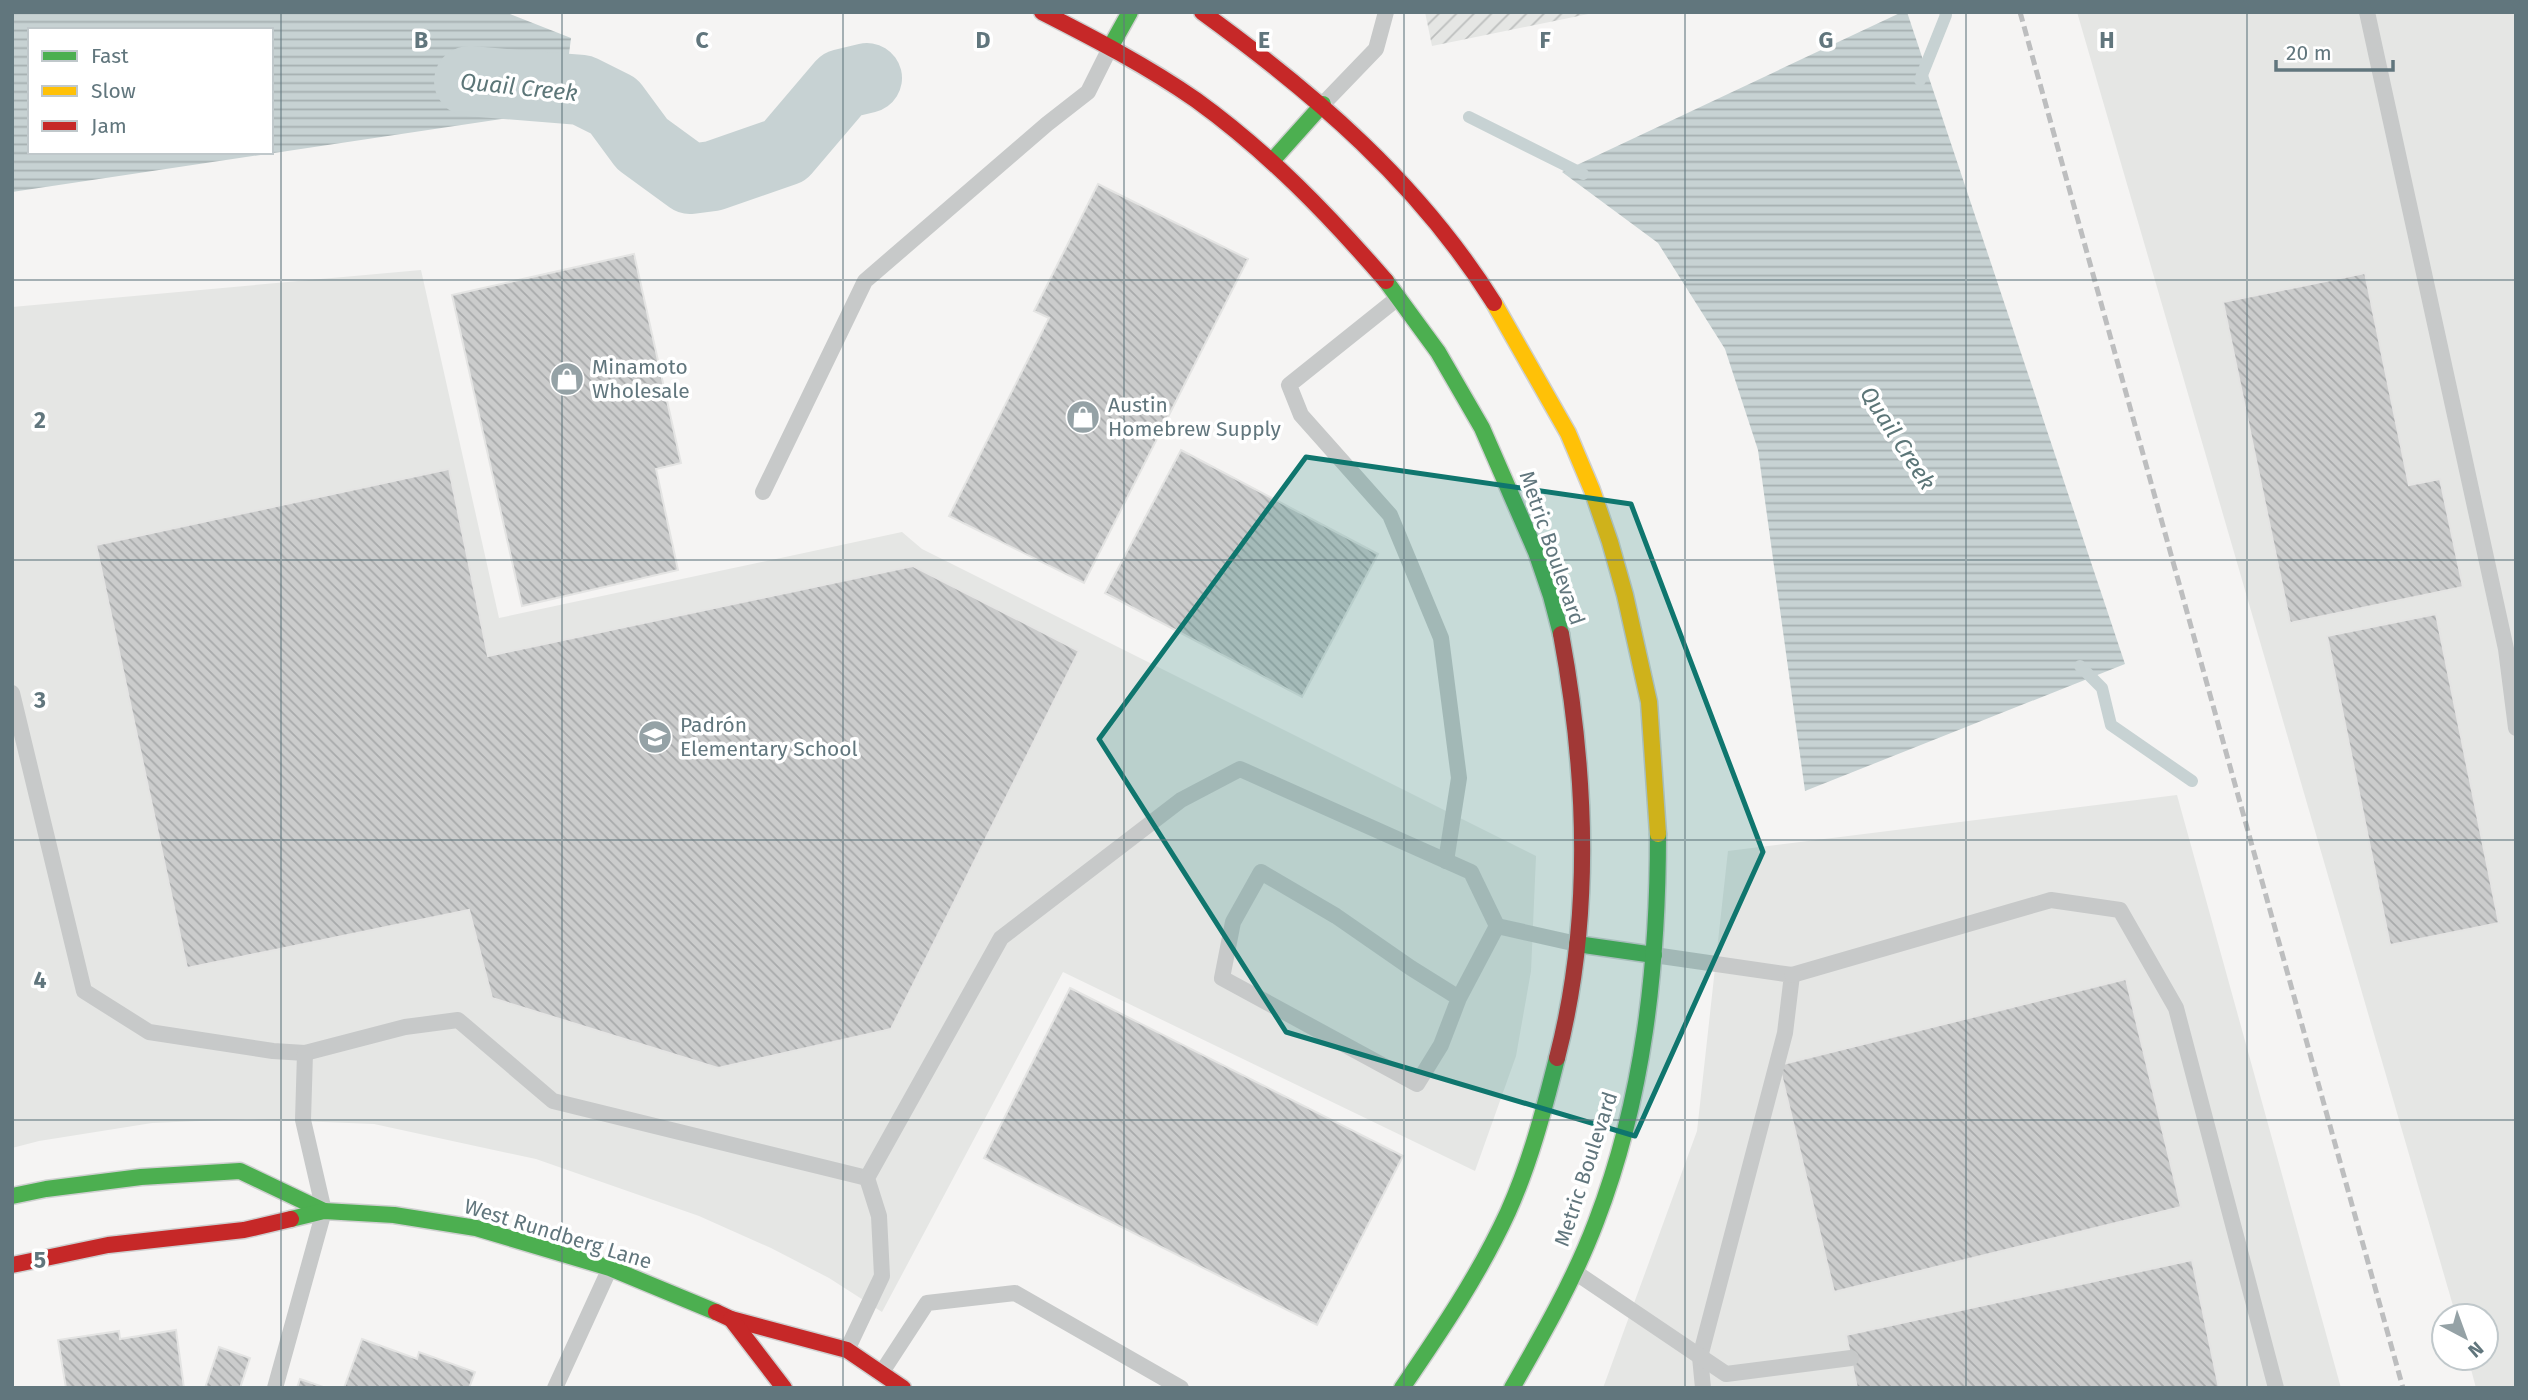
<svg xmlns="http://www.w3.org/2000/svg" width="2528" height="1400" font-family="'Fira Sans',sans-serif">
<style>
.built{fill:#e5e6e4}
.industrial{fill:url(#industrial-furrows)}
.water{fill:url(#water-rules);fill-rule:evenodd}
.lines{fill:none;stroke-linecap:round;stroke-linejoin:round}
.stream{stroke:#c7d2d3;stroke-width:12}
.river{stroke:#c7d2d3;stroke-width:70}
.building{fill:url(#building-back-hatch);stroke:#e4e4e3;stroke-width:2}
.fast-casing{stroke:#cfd0d0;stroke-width:19}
.slow-casing{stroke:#cfd0d0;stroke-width:19}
.jam-casing{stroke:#cfd0d0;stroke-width:19}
.lane{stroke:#c7c9c9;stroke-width:16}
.fast{stroke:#4caf50;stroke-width:16}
.slow{stroke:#ffc107;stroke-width:16}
.jam{stroke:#c62828;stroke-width:16}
.rail{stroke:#bdbebf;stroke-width:5;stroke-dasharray:10 5;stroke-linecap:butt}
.marked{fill:#0f766e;fill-opacity:0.2;stroke:#0f766e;stroke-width:5;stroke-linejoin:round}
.grid{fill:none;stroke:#61767d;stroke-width:2;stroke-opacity:0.55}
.labels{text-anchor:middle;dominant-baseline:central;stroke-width:7;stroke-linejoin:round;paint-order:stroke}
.poi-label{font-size:21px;fill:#61767d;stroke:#fff;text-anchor:start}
.street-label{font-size:21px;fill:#61767d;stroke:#fff}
.water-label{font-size:23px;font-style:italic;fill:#5c7678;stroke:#fff}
.grid-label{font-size:23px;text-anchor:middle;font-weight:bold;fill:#61767d;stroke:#fff;stroke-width:7;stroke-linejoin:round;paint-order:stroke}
</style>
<defs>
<pattern id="industrial-furrows" width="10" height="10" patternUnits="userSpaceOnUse" patternTransform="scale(1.75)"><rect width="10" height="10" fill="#e5e6e4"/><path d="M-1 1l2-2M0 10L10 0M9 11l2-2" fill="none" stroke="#bdbfbe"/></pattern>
<pattern id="water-rules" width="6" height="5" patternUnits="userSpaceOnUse" patternTransform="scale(1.75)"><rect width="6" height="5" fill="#c7d2d3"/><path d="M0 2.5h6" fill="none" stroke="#a5afb0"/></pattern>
<pattern id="building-back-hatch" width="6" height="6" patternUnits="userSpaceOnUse" patternTransform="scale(1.75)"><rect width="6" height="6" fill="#cbcccc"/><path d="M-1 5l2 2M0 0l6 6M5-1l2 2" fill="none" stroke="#a8aaab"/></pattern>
</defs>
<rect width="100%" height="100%" fill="#f5f4f3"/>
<!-- built -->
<g class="built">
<polygon points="2077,12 2516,12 2516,1388 2476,1388 2468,1358 2486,1358 2486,1316 2456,1316"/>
<polygon points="421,270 499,618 902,532 922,549 1536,856 1531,971 1516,1056 1475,1171 1063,972 882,1312 829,1278 771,1248 699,1216 536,1159 374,1124 247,1119 152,1123 39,1141 12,1148 12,307"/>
<polygon points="2177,795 2341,1388 1603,1388 1697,1131 1728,851"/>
</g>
<!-- industrial -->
<polygon class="industrial" points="1425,12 1598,12 1432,46"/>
<!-- water -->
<g class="water">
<path d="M12,12H505L571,38L562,110L12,192ZM30,30H271V152H30Z"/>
<polygon points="1902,12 1907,12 2125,664 1805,791 1758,450 1725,349 1658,243 1562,172"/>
</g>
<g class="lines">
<!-- stream -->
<g class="stream">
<polyline points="1920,80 1946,15 1945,12"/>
<polyline points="1469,117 1583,174"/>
<polyline points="2080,666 2102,688 2111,725 2192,781"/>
</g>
<!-- river -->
<polyline class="river" points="469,81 582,90 614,106 642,144 690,179 713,176 785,151 842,84 867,78"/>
</g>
<!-- building -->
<g class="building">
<polygon points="1098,184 1248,259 1084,583 949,516 1049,318 1034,311"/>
<polygon points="634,254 681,463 656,469 678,570 522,606 452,295"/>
<polygon points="2365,273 2409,485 2440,479 2463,587 2290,623 2223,302"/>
<polygon points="1181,450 1378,554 1302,697 1105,593"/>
<polygon points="449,469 488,656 913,566 1079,651 891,1029 718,1068 492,998 469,910 187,968 96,545"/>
<polygon points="2436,614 2499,923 2390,945 2327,636"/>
<polygon points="2126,979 2181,1207 1834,1292 1779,1065"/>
<polygon points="1070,988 1403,1156 1317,1325 984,1158"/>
<polygon points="2192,1260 2219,1388 1857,1388 1846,1335"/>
<polygon points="176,1330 184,1388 66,1388 58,1340 119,1331 120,1339"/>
<polygon points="362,1339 417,1359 419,1352 475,1372 469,1388 344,1388"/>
<polygon points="219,1347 250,1358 240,1388 205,1388"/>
<polygon points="300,1379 326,1388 297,1388"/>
</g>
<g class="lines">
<!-- fast casing -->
<g class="fast-casing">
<g id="fast">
<polyline points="1111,46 1130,12"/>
<polyline points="1272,161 1323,104"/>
<polyline points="1386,281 1438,352 1482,428 1536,552 1551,596 1561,634"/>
<polyline points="1577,944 1654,955"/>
<polyline points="12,1196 46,1189 141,1177 240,1171 324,1211"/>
<polyline points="291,1219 324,1211 394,1215 476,1228 610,1268 716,1312"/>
<path d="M1402,1388C1441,1331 1479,1275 1508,1212C1530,1163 1544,1110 1557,1058"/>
<path d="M1512,1388C1543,1334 1574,1280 1596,1222C1644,1097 1658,966 1658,834"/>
</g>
</g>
<!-- slow casing -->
<g class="slow-casing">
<polyline id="slow" points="1494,303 1568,433 1592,490 1610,542 1625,595 1649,702 1658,834"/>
</g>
<!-- jam casing -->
<g class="jam-casing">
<g id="jam">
<path d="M1042,12C1095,39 1147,66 1196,100C1268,152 1328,214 1386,281"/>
<path d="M1202,12C1315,94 1419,183 1494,303"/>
<path d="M1557,1058C1593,919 1587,774 1561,634"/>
<polyline points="12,1265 108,1245 244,1230 291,1219"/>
<polyline points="716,1312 731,1319 847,1350 903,1388"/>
<polyline points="731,1319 784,1388"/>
</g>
</g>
<!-- lane -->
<g class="lane">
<polyline points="2367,12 2506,649 2516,728"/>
<polyline points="1323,104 1376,49 1386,12"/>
<polyline points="1399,297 1289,385 1301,415 1390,515 1441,638 1459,778 1446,861"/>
<polyline points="763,492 865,281 1047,124 1088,92 1111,46"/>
<polyline points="12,693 84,991 149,1032 273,1051 305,1053 405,1027 458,1020 553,1101 867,1178"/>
<polyline points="1654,955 1792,975 1785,1033 1700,1357 1703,1388"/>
<polyline points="1792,975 2051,900 2120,910 2176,1008 2276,1388"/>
<polyline points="1459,998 1441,1045 1417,1084 1222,978 1233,922 1261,872 1336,916 1411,968 1459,998 1497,926 1577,944"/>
<polyline points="1575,1272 1726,1374 1851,1358"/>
<polyline points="847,1350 882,1276 879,1216 867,1178 1001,938 1181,800 1240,769 1471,872 1497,926"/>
<polyline points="882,1372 927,1303 1015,1293 1181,1388"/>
<polyline points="275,1388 324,1211 303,1120 305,1053"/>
<polyline points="555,1388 610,1268"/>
</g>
<!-- fast -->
<use href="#fast" class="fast"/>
<!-- slow -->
<use href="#slow" class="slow"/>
<!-- jam -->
<use href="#jam" class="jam"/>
<!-- rail -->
<polyline class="rail" points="2020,12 2403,1388"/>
</g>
<!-- marked area -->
<path class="marked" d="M1306,457L1631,504L1763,852L1635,1136L1286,1032L1099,739Z"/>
<!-- grid -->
<path class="grid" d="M281,12V1388M562,12V1388M843,12V1388M1124,12V1388M1404,12V1388M1685,12V1388M1966,12V1388M2247,12V1388M12,280H2516M12,560H2516M12,840H2516M12,1120H2516"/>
<!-- icons -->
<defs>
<g id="shop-disc" transform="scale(1.75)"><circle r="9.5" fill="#95a2a6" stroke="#fff"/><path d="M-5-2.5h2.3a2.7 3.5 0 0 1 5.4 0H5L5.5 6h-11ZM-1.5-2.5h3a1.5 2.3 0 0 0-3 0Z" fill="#fff"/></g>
<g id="school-disc" transform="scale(1.75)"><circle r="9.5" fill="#95a2a6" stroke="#fff"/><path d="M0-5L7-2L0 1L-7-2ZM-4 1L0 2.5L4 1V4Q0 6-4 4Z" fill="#fff"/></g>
</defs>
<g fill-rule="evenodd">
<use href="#shop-disc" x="567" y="379"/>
<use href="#shop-disc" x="1083" y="417"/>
<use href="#school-disc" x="655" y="737"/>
</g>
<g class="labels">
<!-- poi labels -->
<g class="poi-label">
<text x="592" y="367">Minamoto<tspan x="592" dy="24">Wholesale</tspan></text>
<text x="1108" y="405">Austin<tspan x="1108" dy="24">Homebrew Supply</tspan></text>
<text x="680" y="725">Padrón<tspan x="680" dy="24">Elementary School</tspan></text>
</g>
<!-- street labels -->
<g class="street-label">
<text transform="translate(1552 548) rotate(71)">Metric Boulevard</text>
<text transform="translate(1586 1169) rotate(-72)">Metric Boulevard</text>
<text transform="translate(558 1234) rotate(17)">West Rundberg Lane</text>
</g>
<!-- water labels -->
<g class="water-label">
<text transform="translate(519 87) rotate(6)">Quail Creek</text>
<text transform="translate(1898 438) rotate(57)">Quail Creek</text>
</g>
</g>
<g class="grid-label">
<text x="421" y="48">B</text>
<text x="702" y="48">C</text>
<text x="983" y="48">D</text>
<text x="1264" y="48">E</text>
<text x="1545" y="48">F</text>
<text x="1826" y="48">G</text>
<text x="2107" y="48">H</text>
<text x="40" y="428">2</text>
<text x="40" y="708">3</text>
<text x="40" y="988">4</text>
<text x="40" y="1268">5</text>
</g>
<!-- border -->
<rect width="2528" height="1400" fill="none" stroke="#61767d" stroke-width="28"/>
<!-- legend -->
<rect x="28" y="28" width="245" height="126" fill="#ffffff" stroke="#c0c8cb" stroke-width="2"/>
<rect x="42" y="51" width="35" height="10" fill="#4caf50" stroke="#c0c8cb" stroke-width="2"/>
<text x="91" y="63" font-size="21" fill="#61767d">Fast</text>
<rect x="42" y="86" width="35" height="10" fill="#ffc107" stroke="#c0c8cb" stroke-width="2"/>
<text x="91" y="98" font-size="21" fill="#61767d">Slow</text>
<rect x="42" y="121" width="35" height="10" fill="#c62828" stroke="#c0c8cb" stroke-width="2"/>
<text x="91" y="133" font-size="21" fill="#61767d">Jam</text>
<!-- north arrow -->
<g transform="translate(2465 1337) rotate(139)"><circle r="33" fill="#ffffff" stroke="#c0c8cb" stroke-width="2"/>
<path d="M0-5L12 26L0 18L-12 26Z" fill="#95a2a6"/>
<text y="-10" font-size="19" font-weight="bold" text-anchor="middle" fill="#61767d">N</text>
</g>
<!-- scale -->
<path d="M2276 60v10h117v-10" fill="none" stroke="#61767d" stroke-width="3.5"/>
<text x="2286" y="60" font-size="21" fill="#61767d" stroke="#ffffff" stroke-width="5" paint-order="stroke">20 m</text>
</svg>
